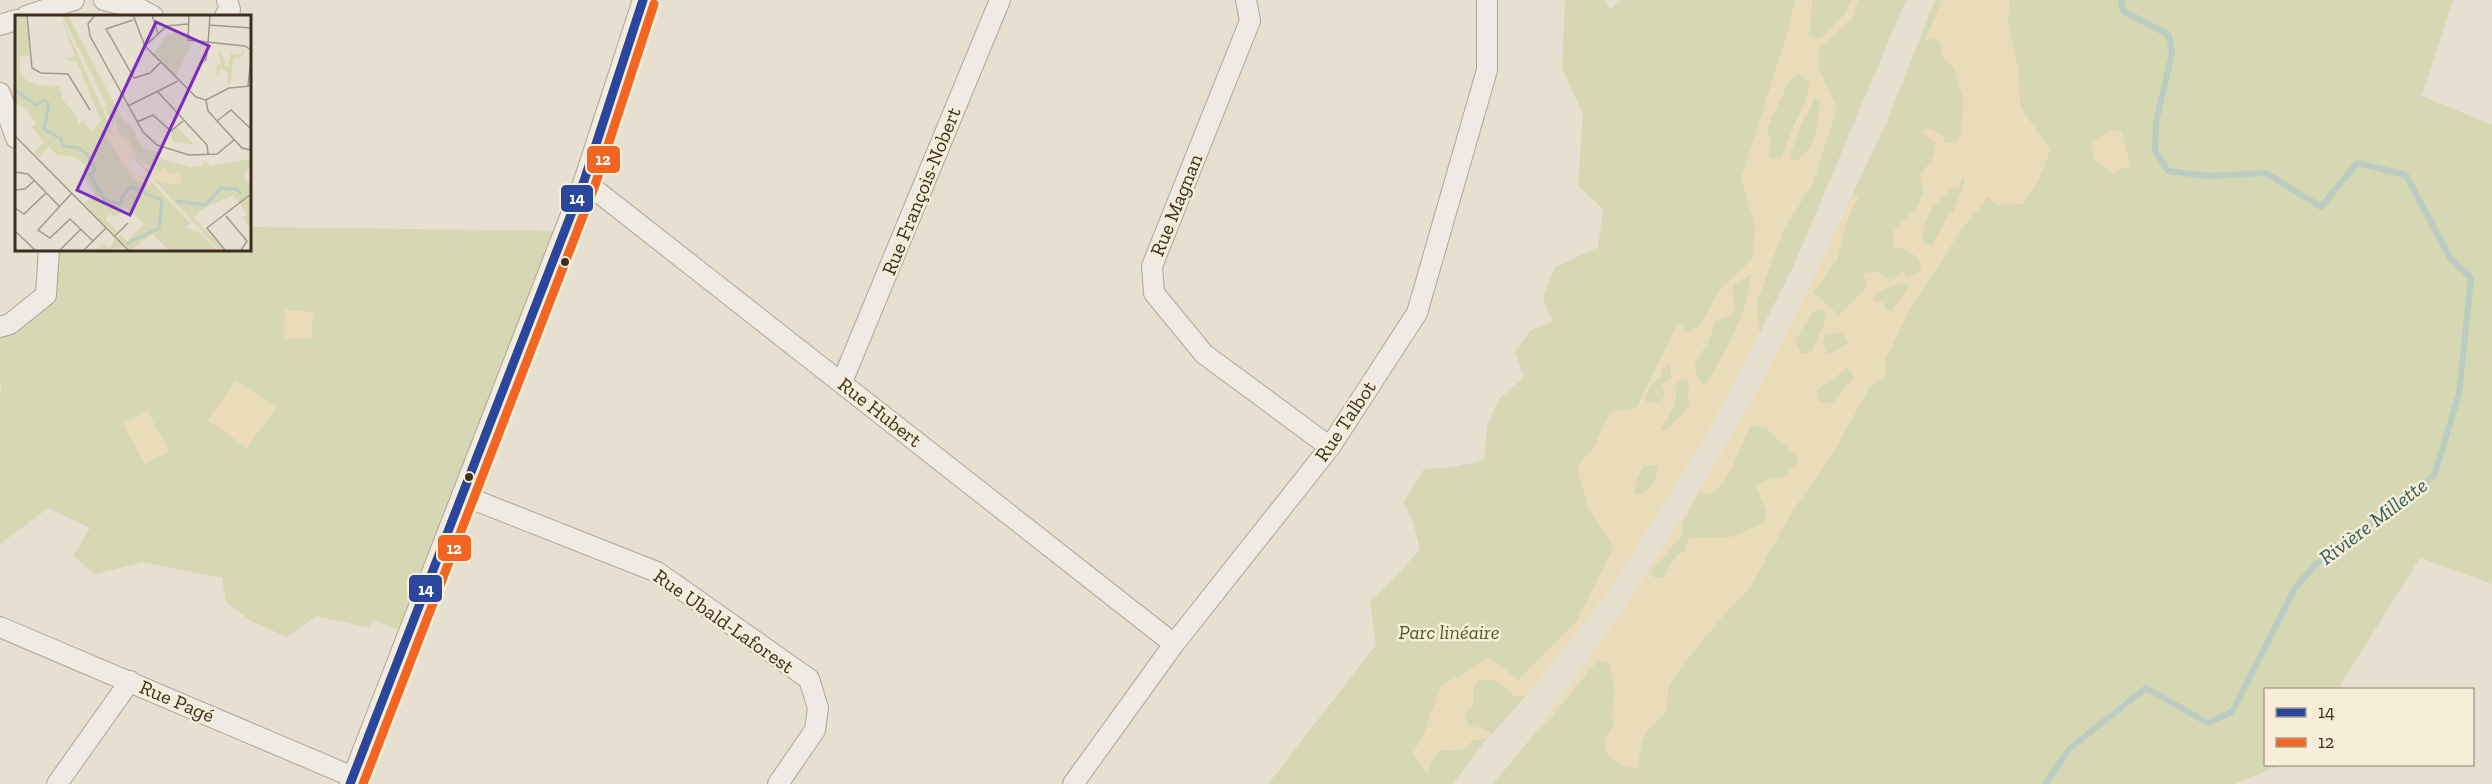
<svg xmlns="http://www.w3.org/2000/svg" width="2492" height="784" font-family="'Zilla Slab',serif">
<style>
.green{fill:#d6d7b3}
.sand{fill:#eadcb9;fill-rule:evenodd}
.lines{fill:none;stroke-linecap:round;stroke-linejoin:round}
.stream{stroke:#bcccc2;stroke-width:6}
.minor-casing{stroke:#ada599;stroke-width:22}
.minor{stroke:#efebe3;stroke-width:20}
.bus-1-casing{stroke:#f7eed8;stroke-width:14}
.bus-2-casing{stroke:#f7eed8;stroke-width:14}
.bus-1{stroke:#2b469d;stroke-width:9}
.bus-2{stroke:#f26522;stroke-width:9}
.bus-dot{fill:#3d2e20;stroke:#f7eed8;stroke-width:2}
.labels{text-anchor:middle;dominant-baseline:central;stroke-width:5;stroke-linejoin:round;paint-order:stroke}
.street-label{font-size:20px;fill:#3d2e20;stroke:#f7eed8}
.park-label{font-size:20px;font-style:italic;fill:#4d5a26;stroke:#f7eed8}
.water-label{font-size:21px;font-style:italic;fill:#2f5d5a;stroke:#f7eed8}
.inset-river{fill:none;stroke:#bcccc2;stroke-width:3}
.inset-road{fill:none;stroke:#a3998a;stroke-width:1.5}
.view{fill:#7b2cbf;fill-opacity:0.15;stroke:#7b2cbf;stroke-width:3}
.inset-edge{fill:none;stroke:#3d2e20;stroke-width:3}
.line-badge{stroke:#f7eed8;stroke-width:2}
.badge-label{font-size:16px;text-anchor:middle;font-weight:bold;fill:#fff}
</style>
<rect width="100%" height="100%" fill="#e7e0d1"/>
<!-- green -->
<g class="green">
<polygon points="1565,0 1605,0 1610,10 1621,0 1795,0 1788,32 1741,179 1756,227 1752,260 1721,288 1700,325 1688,334 1678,323 1588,507 1614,547 1575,624 1519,680 1488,658 1434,706 1423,737 1413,753 1427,772 1439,750 1455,750 1472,740 1487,738 1453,784 1268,784 1376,645 1370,601 1400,572 1420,549 1413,522 1403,503 1424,469 1455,467 1484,460 1487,427 1498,400 1524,377 1515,351 1531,330 1552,322 1543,298 1554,268 1598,247 1603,209 1578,186 1583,114 1562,69"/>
<polygon points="1812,0 1851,0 1846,13 1820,39 1809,36"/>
<polygon points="1858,0 1906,0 1794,265 1759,334 1757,302 1784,228 1812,185 1837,109 1819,70 1819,47 1852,19"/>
<path d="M1935,0H1941L1935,18L1925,40L1934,38L1940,42L1943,58L1954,67L1964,102L1961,134L1956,143H1938L1932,159L1920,176L1924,191L1918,206L1894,231C1898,237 1903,246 1909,251C1912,254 1918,256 1921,259C1932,276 1899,280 1891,281L1878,272L1864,274L1867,287L1839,316L1812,293L1837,260L1846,222L1858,197L1853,193L1886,124Z"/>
<path d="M2009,0H2453L2422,96L2492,125V584L2420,558L2338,689L2266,690V764L2281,765L2234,784H1493L1535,733L1545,725L1597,661L1610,662L1615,693L1612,714L1615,724L1605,738L1638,769C1640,740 1643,731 1666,712L1668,689L1680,668L1719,620L1750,587L1793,510L1834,451L1870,386L1885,375L1884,361L1908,313L1960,231L1988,197L2050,150L2020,107L2018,69L2008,24Z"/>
<path d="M1802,74L1810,85L1806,102L1796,121L1782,157L1771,159L1768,154L1770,140L1767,127C1776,111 1784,86 1795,75Z"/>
<path d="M1815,96L1820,101C1818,124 1817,150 1795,162L1789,157L1803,119L1811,107Z"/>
<path d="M1961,177L1966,180L1954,211L1932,245L1924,246C1916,226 1939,190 1960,186Z"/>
<polygon points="249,227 564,231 409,634 373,620 370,628 316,616 287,637 251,621 226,602 222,578 143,562 95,574 73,556 90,528 48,508 0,544 0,393 2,390 0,384 0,327 46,295 49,249 249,249"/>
<path d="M1751,274C1747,315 1728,347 1708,382L1702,385C1687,361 1698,359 1709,340C1712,334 1713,327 1715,321L1731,314L1736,308L1732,296L1733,285Z"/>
<path d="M1906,283L1910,286L1892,311H1886L1885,307L1874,303V296C1882,289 1895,284 1906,283Z"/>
<path d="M1820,308L1826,311C1826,326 1817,339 1811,353H1801L1795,340L1812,313Z"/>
<polygon points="1837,332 1845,335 1849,343 1828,355 1823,346 1824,335"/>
<path d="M1670,364L1672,378L1662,386L1665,395C1661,403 1655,403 1647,403L1645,397L1650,385L1661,374L1660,370Z"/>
<path d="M1848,367L1854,377L1832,404L1819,402L1816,392C1825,381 1837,377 1848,367Z"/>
<path d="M1686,378L1690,384L1688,391L1690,405C1683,413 1669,429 1661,432V427C1670,416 1679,400 1675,386L1680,380Z"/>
<polygon points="1751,425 1767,429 1800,459 1785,477 1769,479 1767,513 1764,523 1733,537 1698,537 1688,540 1685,551 1677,555 1664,577 1654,578 1650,572 1661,558 1700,492 1731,467"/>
<polygon points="1654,464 1658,467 1654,484 1644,494 1634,494 1637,478 1643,467"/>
<polygon points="1481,679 1498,681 1514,696 1526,696 1492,734 1482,729 1469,726 1464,714 1473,704 1473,688"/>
</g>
<!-- sand -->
<g class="sand">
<path d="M1795,0H1812L1809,36L1820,39L1846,13L1851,0H1858L1852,19L1819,47V70L1837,109L1812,185L1784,228L1757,302L1759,334L1707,434L1609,591L1526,696H1514L1498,681L1480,679L1473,688V704L1464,714L1469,726L1482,729L1492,734L1487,738L1472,740L1467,749L1439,750L1427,772L1413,753L1423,737L1440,687L1488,658L1519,680L1575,624L1614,547L1588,507L1577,468L1595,445L1610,412L1638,407L1679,323L1688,334L1700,325L1721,288L1752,260L1756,227L1741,179L1788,32ZM1802,74L1810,85C1805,110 1791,133 1782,157L1771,159L1768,154L1770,140L1767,127C1776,111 1784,86 1795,75ZM1815,97L1820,102C1818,124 1817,150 1795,162L1789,157L1803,119ZM1751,275C1747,315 1727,348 1708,382L1702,385C1687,362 1699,359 1709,340C1712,334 1713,327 1715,321L1731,314L1736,308L1732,296L1733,285ZM1670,365L1673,372L1672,378L1661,383L1665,395C1661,403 1655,403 1647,403L1645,397L1650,385L1662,377L1660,370ZM1686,378L1690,384L1688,391L1690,405C1684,413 1669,429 1661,432V427C1670,416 1679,400 1675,386L1680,380ZM1654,465L1658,467L1654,484L1644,494H1634L1637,478L1643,467Z"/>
<path d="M1941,0H2009L2008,24L2018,69L2020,107L2050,150L2039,180L2023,204L1998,205L1988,197L1960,231L1908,313L1885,361L1886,375L1870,386L1834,451L1793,510L1750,587L1719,620L1680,668L1668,689L1666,712C1641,733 1640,738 1638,769C1624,767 1603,759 1605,740C1606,735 1612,729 1615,724L1612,714L1615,693L1610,662L1596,661L1545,725L1535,733L1619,616L1701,487L1759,388L1805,296L1853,193L1858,197L1846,222L1837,260L1813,293L1839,315L1867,287L1864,273L1878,272L1891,281L1902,272L1908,278L1920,272C1925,255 1907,250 1893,246L1894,231L1919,206L1924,191L1920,176L1932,159L1937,143L1927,138L1922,129H1930L1943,135L1945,143H1956L1961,134L1964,101L1954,68L1943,58L1940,42L1934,38L1924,41L1935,18ZM1961,178L1965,180L1954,211L1948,216L1932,245H1924C1916,227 1937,198 1953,188L1958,190ZM1906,283L1909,286L1892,311H1886L1883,302L1874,303V296C1882,289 1895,284 1906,283ZM1820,308L1826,311C1826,326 1817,339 1811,353H1801L1795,340L1812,313ZM1837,332L1845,335L1849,343L1841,349L1828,355L1823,346L1824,335ZM1848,368L1854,377L1832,404L1819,402L1816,392L1825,382ZM1751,425L1767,429L1800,459L1785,477L1769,479L1756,486L1767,513L1764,522L1733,537H1698L1688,540L1685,551L1677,555L1664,577L1654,578L1650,572L1682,535V521L1700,492L1710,494C1732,482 1739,446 1751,425Z"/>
<polygon points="2109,131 2122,131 2130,166 2112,173 2095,161 2091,142"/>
<polygon points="285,310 313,312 311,339 284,338"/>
<polygon points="236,380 276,408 247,448 208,420"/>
<polygon points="147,410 169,451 145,464 123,424"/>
</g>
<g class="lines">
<!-- stream -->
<polyline class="stream" points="2045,784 2070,748 2146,688 2208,723 2232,712 2295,588 2314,566 2434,476 2459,394 2471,278 2450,258 2406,175 2357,163 2321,207 2266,173 2208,176 2168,171 2155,150 2156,122 2172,53 2169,35 2123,11 2121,0"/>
<!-- minor casing -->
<g class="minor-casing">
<g id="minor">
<polyline points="104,0 140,9 153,16"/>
<polyline points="1246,0 1250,21 1152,266 1154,293 1204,354 1330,447"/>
<polyline points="26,16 74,0"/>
<polyline points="225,16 230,10 227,0"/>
<polyline points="0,25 16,20"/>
<polyline points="0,93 16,138"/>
<polyline points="584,181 1174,644"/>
<polyline points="0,327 10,324 46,295 49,249"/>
<polyline points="842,382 1000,0"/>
<polyline points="462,495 657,572 809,679 818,708 815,730 778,784"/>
<polyline points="0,627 353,777"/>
<polyline points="57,784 130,681"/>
<polyline points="350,784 584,181 643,0"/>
<polyline points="1073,784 1174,644 1330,447 1417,313 1487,70 1487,0"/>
</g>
</g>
<!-- minor -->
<use href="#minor" class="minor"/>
<!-- bus-1 casing -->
<g class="bus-1-casing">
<polyline id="bus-1" points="350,784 584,181 643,0"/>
</g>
<!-- bus-2 casing -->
<g class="bus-2-casing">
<polyline id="bus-2" points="363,784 595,185 654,4"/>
</g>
<!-- bus-1 -->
<use href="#bus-1" class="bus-1"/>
<!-- bus-2 -->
<use href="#bus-2" class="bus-2"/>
</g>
<!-- markers -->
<g class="bus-dot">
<circle cx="565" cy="262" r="5"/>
<circle cx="469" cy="477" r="5"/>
</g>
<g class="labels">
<!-- street labels -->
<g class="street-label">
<text transform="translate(921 191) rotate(-68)">Rue François-Nobert</text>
<text transform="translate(1176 205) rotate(-68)">Rue Magnan</text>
<text transform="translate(880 412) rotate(38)">Rue Hubert</text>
<text transform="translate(1345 421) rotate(-56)">Rue Talbot</text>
<text transform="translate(724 621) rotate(35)">Rue Ubald-Laforest</text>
<text transform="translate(177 701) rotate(23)">Rue Pagé</text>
</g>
<!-- park labels -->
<g class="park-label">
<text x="1449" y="632">Parc linéaire</text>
</g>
<!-- water labels -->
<g class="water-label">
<text transform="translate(2373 521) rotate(-37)">Rivière Millette</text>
</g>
</g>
<!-- overview -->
<g transform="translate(15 15)">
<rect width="236" height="236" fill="#e7e0d1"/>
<path d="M0,0H11L14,23V41H5V56L11,65L25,70L44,71L48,85L63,103V112L67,106L78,116L86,106L62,47L49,45L60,41L45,0L99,119H92L99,131L118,160L137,167L176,209L170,212L182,217L180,213L201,235H154L137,219L116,235L110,232L82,235L89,228L94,233L105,219L112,226L129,209L111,192L100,202L95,199L90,204L103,217L100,221L69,189L80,178L70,163L71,152L61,142L42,140L34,132L24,142L19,137L29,127L17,112L21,109L12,95L0,88ZM47,0H53L107,104L116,110L127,132L146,138L143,142L152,146L176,152L187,151L190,146L196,151L235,144V153L230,157V165L235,167V213L228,203L232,199L218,180L186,195L179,203L209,235H204L116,140L114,131L102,118V111L98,103L99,113L88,90L93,93ZM119,141L145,158L149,152L155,160L165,161L166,167L154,169L143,164L141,157L129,152ZM157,14L172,20L177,27L161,62L138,39L152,20L158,19ZM227,32L229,40L218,45L216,68L208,71L213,67V58L206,53L202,61L201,51L207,48L204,43V34L211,49L208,51L213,52L216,38L226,40ZM162,112L180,130L157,126L156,116Z" fill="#d6d7b3" fill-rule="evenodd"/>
<path d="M97,104L102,107V118L113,123L121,142L144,158L149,152L155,159L163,158L167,167L161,170L139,165L133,153L111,133L99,113L101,110ZM96,112L122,151L117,145L115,153L125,161L131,160L137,171L117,164L90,118L99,119Z" fill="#eadcb9"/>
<path class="inset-river" d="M0,75L21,90L30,85L34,90L29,114L46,124L48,131L64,133L73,140L80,155L75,160L90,185L106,189L107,182L116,172L148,186M161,186L190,190L206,173L221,174L226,179M111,229L144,213L147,186"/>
<path class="inset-road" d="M12,0L17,53L26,58L53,59L75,95M80,0L73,9L75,21L128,117L142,130L174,140L202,139L219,125M118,0L130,31L181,82L191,85L214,73L236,71M137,0L143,18M174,0L173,25L230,31L236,35M118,5L91,14L119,63L135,58L146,47M194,10L236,13M130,31L152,11L173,9M192,37L186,47L191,45L193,29L195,0M233,71L236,43M142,76L192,130L193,139M191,85L193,96L202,106L227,133L236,135M113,91L163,66M202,106L216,95L236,114M122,107L138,100L156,116L168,106M0,121L113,235M0,157L13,159L44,191M0,175L10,174L19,166M57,178L23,215L35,223L55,204L78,226M0,193L9,199L31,178M211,201L232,226L226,235M0,216L20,235M100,221L113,208M45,235L66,214M69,235L91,213M210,235L192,213L236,179"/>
<path class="view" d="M141,7L194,31L115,200L62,175Z"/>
<rect width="236" height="236" class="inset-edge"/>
</g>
<g class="line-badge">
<rect x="586" y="145" width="35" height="29" rx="6" fill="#f26522"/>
<rect x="560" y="184" width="34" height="29" rx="6" fill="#2b469d"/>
<rect x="437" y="534" width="35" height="28" rx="6" fill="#f26522"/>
<rect x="408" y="574" width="35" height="29" rx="6" fill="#2b469d"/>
</g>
<g class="badge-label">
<text x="603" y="165">12</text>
<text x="577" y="204">14</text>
<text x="454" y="554">12</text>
<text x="426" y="595">14</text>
</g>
<!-- legend -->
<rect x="2264" y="688" width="210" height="78" fill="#f7eed8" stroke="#ada18e" stroke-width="1.5"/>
<rect x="2276" y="708" width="30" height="9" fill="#2b469d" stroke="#ada18e" stroke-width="1.5"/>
<text x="2318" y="718" font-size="18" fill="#3d2e20">14</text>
<rect x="2276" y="738" width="30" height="9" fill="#f26522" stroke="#ada18e" stroke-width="1.5"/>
<text x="2318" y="748" font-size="18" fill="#3d2e20">12</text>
</svg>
